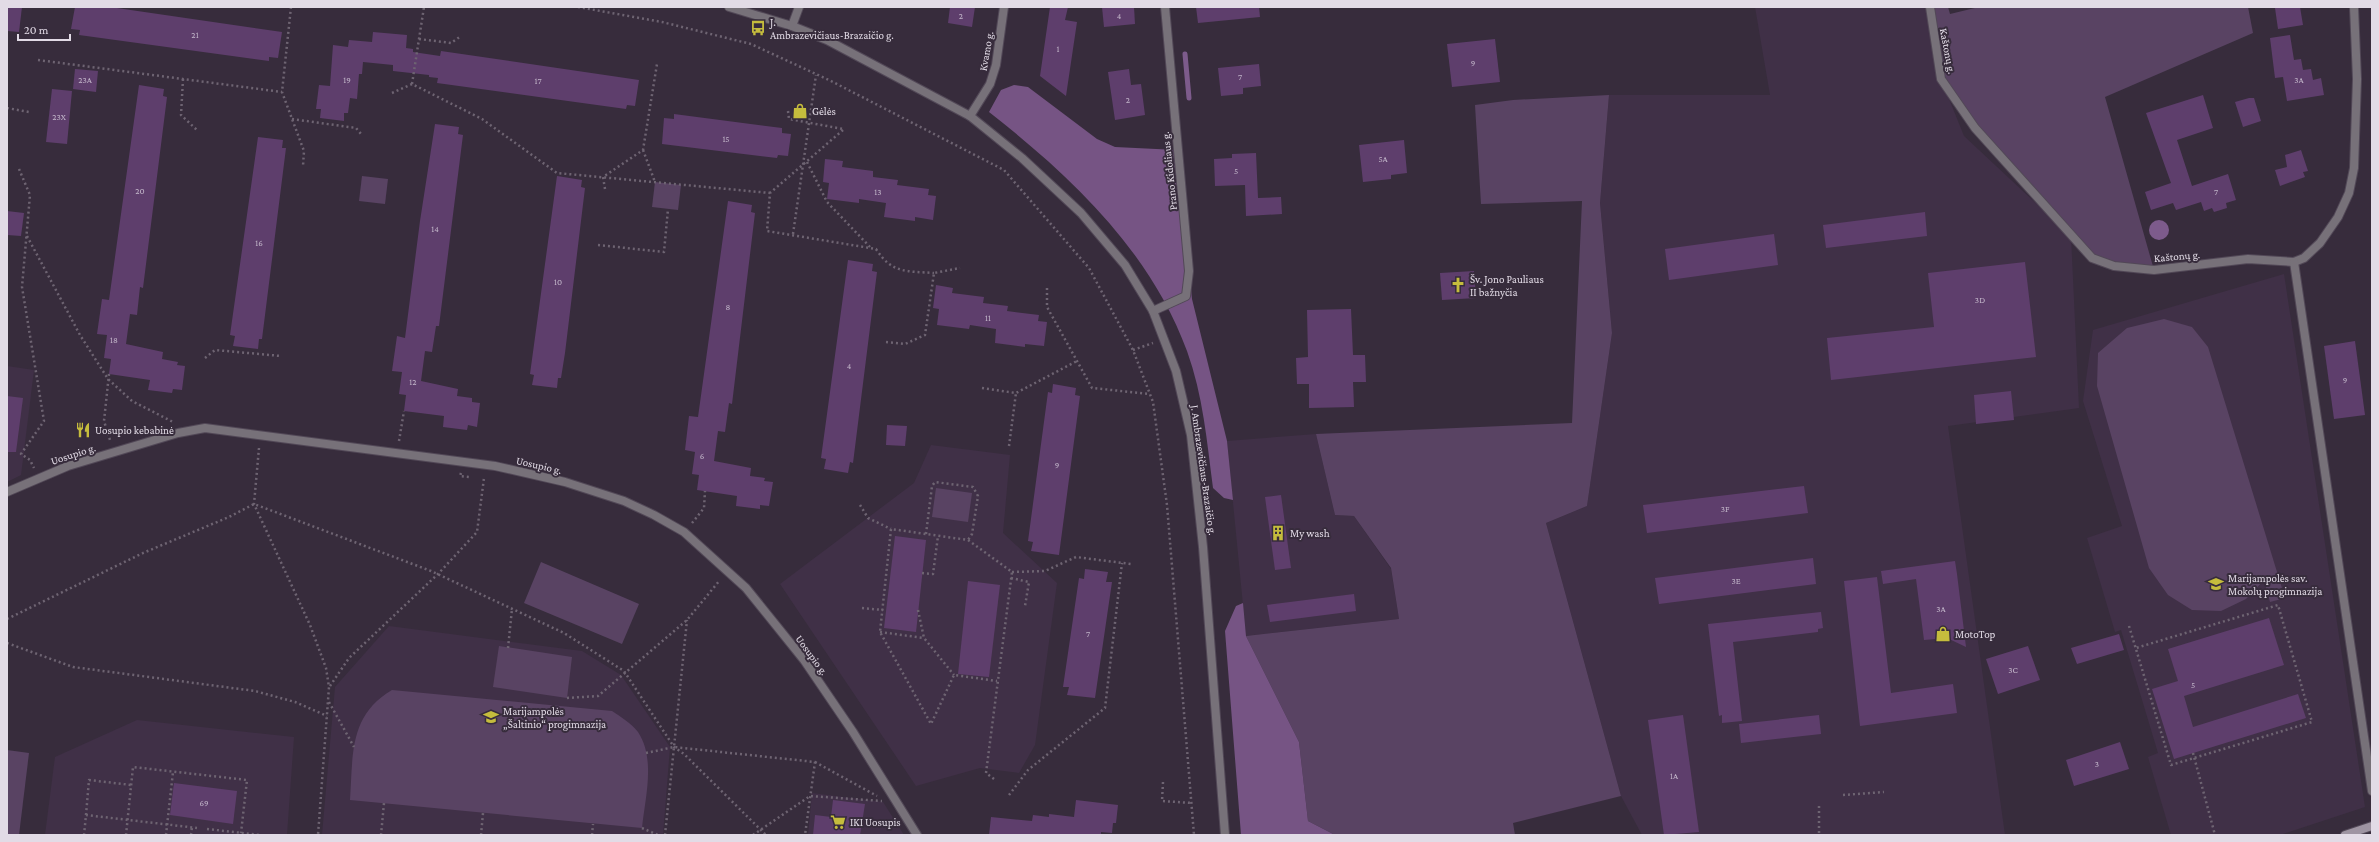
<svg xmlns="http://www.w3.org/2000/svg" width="2379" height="842" font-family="'Crimson Pro',serif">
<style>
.built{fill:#403047}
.green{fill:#594363}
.forest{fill:#765484}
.water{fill:#7d5b8c}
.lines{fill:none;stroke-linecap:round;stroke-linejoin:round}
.stream{stroke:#7d5b8c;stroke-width:5}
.building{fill:#5e3e6c}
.minor-casing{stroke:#524857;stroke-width:10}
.secondary-casing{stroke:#524857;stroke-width:10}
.path{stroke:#6e6472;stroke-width:2.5;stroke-dasharray:2 3;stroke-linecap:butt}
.minor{stroke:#777179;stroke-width:8}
.secondary{stroke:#9e94a2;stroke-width:8}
.labels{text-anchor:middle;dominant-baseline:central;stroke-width:4;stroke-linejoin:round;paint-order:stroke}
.number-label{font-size:9px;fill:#c1b4c8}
.poi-label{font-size:11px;fill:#e2dbe6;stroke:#372c3c;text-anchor:start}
.street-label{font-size:11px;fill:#e2dbe6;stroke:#372c3c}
</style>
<rect width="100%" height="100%" fill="#372c3c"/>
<!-- built -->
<g class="built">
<polygon points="1755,7 1930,7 1941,79 1964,136 2071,236 2079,408 1948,426 2005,835 1642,835 1621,796 1546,523 1587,506 1612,333 1600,203 1609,95 1770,95"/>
<polygon points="2284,274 2365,807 2280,835 2171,835 2148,757 2158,753 2121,630 2115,632 2087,538 2122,526 2083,401 2093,330"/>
<polygon points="7,366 34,370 21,475 7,482"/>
<polygon points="1316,434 1335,515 1354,516 1391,569 1399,619 1246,636 1227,441"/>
<polygon points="931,445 1010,455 1003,533 1057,583 1035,745 1019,773 980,768 916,786 780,584 914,483"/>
<polygon points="389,626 582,651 621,675 670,747 663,835 322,835 335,687"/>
<polygon points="137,720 294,737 287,835 45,835 55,757"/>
<polygon points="812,793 883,802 904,835 808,835"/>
</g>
<!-- green -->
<g class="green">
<polygon points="1930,7 1948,7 1950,14 1979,7 2248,7 2253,33 2105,97 2154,270 2092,258 1975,128 1941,79"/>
<polygon points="1609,95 1600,203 1612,333 1587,506 1546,523 1621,796 1513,823 1515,835 1335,835 1308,821 1299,742 1246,636 1399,619 1391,568 1354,516 1335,515 1316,434 1572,423 1582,201 1481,204 1475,105 1513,100"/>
<polygon points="362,176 388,179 385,204 359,201"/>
<polygon points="655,182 681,185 678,210 652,207"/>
<polygon points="2164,319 2192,327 2208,347 2285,598 2270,602 2264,580 2246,599 2221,611 2192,610 2168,595 2149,568 2097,386 2098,353 2127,328"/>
<polygon points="936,488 972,493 968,522 932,517"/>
<polygon points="541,562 639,604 622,644 524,603"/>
<polygon points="499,646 572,657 567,698 493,687"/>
<path d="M392,690L612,711C621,717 631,723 638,732C656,759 645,798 642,828L350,800C353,755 349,715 392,690Z"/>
<polygon points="7,750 29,753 19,835 7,835"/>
</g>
<!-- forest -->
<g class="forest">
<path d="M1014,85L1028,87L1097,139L1115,147L1177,150L1192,299L1227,441L1233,500L1224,498L1213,488C1207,442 1203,395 1187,351C1150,251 1072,177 989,112L1001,90Z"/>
<polygon points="1243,603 1246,636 1299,742 1308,821 1335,835 1241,835 1225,631 1236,606"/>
</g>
<!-- water -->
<circle class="water" cx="2159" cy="230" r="10"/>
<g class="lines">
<!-- stream -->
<polyline class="stream" points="1185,54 1189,98"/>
</g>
<!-- building -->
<g class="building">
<polygon points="7,7 22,7 19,32 7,31"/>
<polygon points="75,7 110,7 282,32 278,58 269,57 269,61 79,35 80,30 71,29"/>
<polygon points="950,7 975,7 972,27 948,23"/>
<polygon points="1050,7 1068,7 1065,20 1077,22 1066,96 1040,76"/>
<polygon points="1102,7 1134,7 1135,24 1104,27"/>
<polygon points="1196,7 1259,7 1260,17 1198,23"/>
<polygon points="2285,7 2300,7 2303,25 2278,29 2275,8"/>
<polygon points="373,32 407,35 406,48 413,49 413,52 440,56 441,51 639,80 635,106 627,105 626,109 437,83 438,78 429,77 429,75 393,71 393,65 363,62 362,74 359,74 357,99 350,98 348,113 344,113 344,121 320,118 321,109 316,109 319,85 330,86 333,45 348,47 349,40 372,42"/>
<polygon points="2290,35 2294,60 2301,59 2303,70 2311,69 2313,80 2321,78 2324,95 2287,101 2283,77 2275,78 2270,38"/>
<polygon points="1495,39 1500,82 1452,87 1447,44"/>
<polygon points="1259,64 1261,86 1243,88 1243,94 1221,96 1218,68"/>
<polygon points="75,69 98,71 96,92 73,89"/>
<polygon points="1129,69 1131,85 1141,84 1145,115 1115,120 1108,72"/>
<polygon points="139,85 164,89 163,96 167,97 143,288 140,287 137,315 130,314 126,344 163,352 162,359 178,362 177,365 185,366 182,390 173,389 172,393 148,390 150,380 109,374 111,359 104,358 107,335 97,334 102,299 109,300"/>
<polygon points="52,89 72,91 67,144 46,142"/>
<polygon points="2203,95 2213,128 2177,140 2192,186 2228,174 2236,200 2226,203 2227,208 2214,212 2212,208 2204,211 2201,202 2176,210 2173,203 2151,210 2145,192 2171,183 2146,113"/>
<polygon points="2249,98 2254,98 2261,121 2243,127 2235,102"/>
<polygon points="674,114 782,128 782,133 791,134 788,156 778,155 777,158 662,144 664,118 674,119"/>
<polygon points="435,124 459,127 458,134 463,135 439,326 436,326 432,352 425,351 421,381 458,389 457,396 472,398 472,402 480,403 477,427 468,425 467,430 443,427 444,416 404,411 406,395 399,394 402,372 392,371 397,336 405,338 420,221"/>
<polygon points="258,137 283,140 282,148 286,148 262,339 259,339 258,349 233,346 235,336 230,335"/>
<polygon points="1404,140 1407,173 1391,175 1391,179 1363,182 1359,145"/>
<polygon points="2301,150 2308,171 2303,172 2305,177 2280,186 2275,170 2287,167 2285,155"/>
<polygon points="1256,153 1258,198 1281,197 1282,214 1246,216 1245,185 1215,186 1214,159 1232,158 1232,154"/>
<polygon points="825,159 843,161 842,167 873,171 873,177 898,180 897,185 929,189 928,195 936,196 933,220 915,217 915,221 884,217 886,203 859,199 859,203 827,199 829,183 823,182"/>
<polygon points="557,176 582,180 581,187 585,188 565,353 561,378 558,378 557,388 532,385 534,375 530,374"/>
<polygon points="728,201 752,205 751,212 755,213 732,404 729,403 725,432 718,431 714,461 751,468 750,476 765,478 764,481 773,482 769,506 760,505 760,509 736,506 737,496 697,490 699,475 692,474 695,452 685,450 689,416 698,417"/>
<polygon points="7,211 24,213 21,236 7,235"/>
<polygon points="1925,212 1927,236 1826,248 1823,225"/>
<polygon points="1774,234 1778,265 1669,280 1665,249"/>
<polygon points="848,260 873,264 872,271 877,272 853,463 850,462 848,473 824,469 826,459 821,458"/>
<polygon points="2025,262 2036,357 1831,380 1827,338 1934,327 1928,273"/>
<polygon points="1474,271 1476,298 1442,300 1440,273"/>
<polygon points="936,285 953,288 952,293 984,297 983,303 1008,306 1007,311 1039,315 1038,321 1047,322 1044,346 1025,344 1025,347 995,343 996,329 970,325 969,329 937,325 939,309 933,308"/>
<polygon points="1351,309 1353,355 1365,355 1366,382 1353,382 1354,407 1309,408 1309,384 1297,384 1296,358 1308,357 1307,310"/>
<polygon points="2355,341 2365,415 2334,419 2324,346"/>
<polygon points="1053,384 1076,388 1075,395 1080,396 1059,555 1031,551 1033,542 1028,541 1048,392 1052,393"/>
<polygon points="2011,391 2014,420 1976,424 1974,395"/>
<polygon points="7,396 23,398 16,452 7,452"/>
<polygon points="887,425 907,426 905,446 886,445"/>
<polygon points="1804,486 1808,513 1647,533 1643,505"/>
<polygon points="1281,495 1291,568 1275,570 1265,497"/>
<polygon points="895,536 926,540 916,632 884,628"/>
<polygon points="1813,558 1816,584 1659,604 1655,578"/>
<polygon points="1955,561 1957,574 1966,647 1947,638 1924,640 1916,579 1883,584 1881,571"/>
<polygon points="1085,569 1108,572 1106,582 1112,582 1095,698 1067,695 1069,687 1063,687 1079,578 1084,579"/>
<polygon points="1877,577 1891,693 1953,684 1957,713 1860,726 1844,581"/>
<polygon points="968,581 1000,585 989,677 958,674"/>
<polygon points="1354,594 1356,611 1270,622 1267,605"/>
<polygon points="1821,612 1823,628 1818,629 1818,632 1733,642 1742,721 1722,723 1722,715 1719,716 1708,624"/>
<polygon points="2269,618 2284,665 2184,696 2193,727 2298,694 2306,718 2174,759 2152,689 2178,681 2168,649"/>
<polygon points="2119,634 2124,650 2077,664 2071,648"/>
<polygon points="2028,646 2040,680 1998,694 1986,659"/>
<polygon points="1683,715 1699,832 1664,835 1648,720"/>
<polygon points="1819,715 1821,734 1741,743 1739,724"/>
<polygon points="2120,742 2129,769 2074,786 2066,760"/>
<polygon points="174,783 237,791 233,824 170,815"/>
<polygon points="833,800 865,804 860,835 813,835 815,815 831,817"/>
<polygon points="1076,800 1118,805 1116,823 1113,823 1112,833 1101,832 1101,835 989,835 991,817 1032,821 1033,815 1049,817 1049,814 1074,817"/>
</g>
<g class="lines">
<!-- minor casing -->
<g class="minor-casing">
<g id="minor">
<polyline points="729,7 792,26 827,40 970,116 1022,158 1081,213 1125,265 1153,311 1176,371 1191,435 1203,547 1225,835"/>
<polyline points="1930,7 1941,79 1975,128 2092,258 2114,266 2154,270 2248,259 2294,262 2304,258 2320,243 2338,217 2349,193 2354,168 2357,79 2354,7"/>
<polyline points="792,26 799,7"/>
<polyline points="970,116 990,84 996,65 1004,7"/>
<polyline points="2294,262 2372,791"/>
<polyline points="1153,311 1186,296 1189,271 1165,7"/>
<polyline points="7,492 68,466 178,433 205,428 495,466 565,482 624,501 654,515 684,532 746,588 804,660 853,732 917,835"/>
</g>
</g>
<!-- secondary casing -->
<g class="secondary-casing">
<polyline id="secondary" points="2345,835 2372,826"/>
</g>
<!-- path -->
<g class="path">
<polyline points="291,7 282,92 304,151 303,166"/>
<polyline points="578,7 662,22 751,44 831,81 1004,170 1089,268 1133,350 1153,402 1167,505 1194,835"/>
<polyline points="419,39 451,43 461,36"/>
<polyline points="38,60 282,92"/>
<polyline points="183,79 181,115 198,131"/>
<polyline points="412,84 424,7"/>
<polyline points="392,93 412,84 482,119 557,173 770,193"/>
<polyline points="7,108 29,112"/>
<polyline points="788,111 789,119 843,129"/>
<polyline points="292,119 356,128 361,134"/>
<path d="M843,130L770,193L767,231L876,249C892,274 907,271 934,273"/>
<polyline points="643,150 655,182"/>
<polyline points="807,162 827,202 870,247"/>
<polyline points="19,169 30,195 22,287 44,421 21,454 30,460 34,468"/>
<polyline points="605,189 603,177 643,150 657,64"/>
<polyline points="793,234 816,75"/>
<polyline points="27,236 80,335 108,379 132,401 173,422"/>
<polyline points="598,245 664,252 668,209"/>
<polyline points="1047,288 1047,307 1092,388 1150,394"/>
<polyline points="886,342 905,344 925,335 934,273 960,268"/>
<polyline points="1133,350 1153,343"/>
<polyline points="205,358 215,350 281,356"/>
<polyline points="109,374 104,421 110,440"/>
<polyline points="982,388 1016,393 1077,361"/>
<polyline points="399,441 404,411"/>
<polyline points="1009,446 1016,393"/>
<polyline points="259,448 254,504 310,625 326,668 329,687 318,835"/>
<polyline points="461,473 460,476 469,477"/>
<polyline points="860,505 868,518 891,529"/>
<polyline points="692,523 704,508 705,491"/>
<polyline points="926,534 932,486 935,482 973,487 978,496 972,534 968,540"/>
<polyline points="1012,572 1045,571 1076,557 1131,564"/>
<polyline points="922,573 933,574 938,536"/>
<polyline points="1011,578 1029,582 1025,606"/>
<polyline points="862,608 883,610"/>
<polyline points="918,610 924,638 954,675"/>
<polyline points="7,619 143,553 229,517 254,504 431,571 564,633 624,671 674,747 684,754 766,835"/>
<polyline points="2129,626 2171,765 2312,722 2278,605 2136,648"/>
<polyline points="880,632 924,638"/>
<polyline points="7,643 73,667 255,691 295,702 327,716"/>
<polyline points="508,648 512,609"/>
<polyline points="330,686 349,658 438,574 477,532 484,478"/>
<polyline points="567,698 598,696 687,620 720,580"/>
<polyline points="329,702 354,747"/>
<polyline points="646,753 674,747 815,762 805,835"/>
<polyline points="2193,753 2215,835"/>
<polyline points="815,762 877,796"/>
<polyline points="994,779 986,773 1012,572 968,540 891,529 880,632 931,724 954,675 997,681"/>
<polyline points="1163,782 1162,801 1192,803"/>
<polyline points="1009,795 1028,770 1105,708 1122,563"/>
<polyline points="1843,795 1884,792"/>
<polyline points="1819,806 1819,835"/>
<polyline points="86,815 89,780 131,785"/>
<polyline points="642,828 658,835"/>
<polyline points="207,829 260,835"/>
<polyline points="84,835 86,815 197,828"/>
<polyline points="126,835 133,767 247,780 241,833"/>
<polyline points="166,835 173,772"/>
<polyline points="191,835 192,827"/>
<polyline points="381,835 384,803"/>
<polyline points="481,835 483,813"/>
<polyline points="592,835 593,824"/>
<polyline points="665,835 687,620"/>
<polyline points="753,835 810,796 882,801"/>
</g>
<!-- minor -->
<use href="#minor" class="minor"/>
<!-- secondary -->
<use href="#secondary" class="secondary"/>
</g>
<!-- icons -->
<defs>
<g id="bus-bare" transform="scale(1.2)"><path d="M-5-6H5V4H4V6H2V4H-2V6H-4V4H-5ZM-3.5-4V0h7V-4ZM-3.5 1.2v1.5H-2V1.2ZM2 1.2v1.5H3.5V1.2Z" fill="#c5bc3d" stroke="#372c3c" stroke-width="2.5" paint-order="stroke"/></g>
<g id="shop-bare" transform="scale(1.2)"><path d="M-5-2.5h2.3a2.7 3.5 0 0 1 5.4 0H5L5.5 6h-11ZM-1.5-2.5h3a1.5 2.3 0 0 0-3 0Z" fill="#c5bc3d" stroke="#372c3c" stroke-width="2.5" paint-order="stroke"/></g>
<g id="church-bare" transform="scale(1.2)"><path d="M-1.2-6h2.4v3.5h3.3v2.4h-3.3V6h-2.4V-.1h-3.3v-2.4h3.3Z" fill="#c5bc3d" stroke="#372c3c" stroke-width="2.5" paint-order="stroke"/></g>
<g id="restaurant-bare" transform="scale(1.2)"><path d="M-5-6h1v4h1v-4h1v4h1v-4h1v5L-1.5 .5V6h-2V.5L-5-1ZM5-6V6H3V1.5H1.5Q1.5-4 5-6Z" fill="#c5bc3d" stroke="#372c3c" stroke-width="2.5" paint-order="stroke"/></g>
<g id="building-bare" transform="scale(1.2)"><path d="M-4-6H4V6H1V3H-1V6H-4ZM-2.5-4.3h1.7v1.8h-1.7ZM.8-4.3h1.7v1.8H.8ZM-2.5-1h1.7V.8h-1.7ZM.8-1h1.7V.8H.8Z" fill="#c5bc3d" stroke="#372c3c" stroke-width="2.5" paint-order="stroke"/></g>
<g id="school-bare" transform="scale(1.2)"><path d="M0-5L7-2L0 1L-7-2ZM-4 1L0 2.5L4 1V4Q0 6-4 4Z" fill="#c5bc3d" stroke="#372c3c" stroke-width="2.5" paint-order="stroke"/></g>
<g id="supermarket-bare" transform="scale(1.2)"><path d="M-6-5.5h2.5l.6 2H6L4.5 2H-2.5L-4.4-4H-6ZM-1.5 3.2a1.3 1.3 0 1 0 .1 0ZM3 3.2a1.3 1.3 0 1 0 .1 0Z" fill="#c5bc3d" stroke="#372c3c" stroke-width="2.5" paint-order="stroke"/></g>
</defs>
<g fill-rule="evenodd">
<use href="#bus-bare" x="758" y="28"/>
<use href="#shop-bare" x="800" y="111"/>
<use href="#church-bare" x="1458" y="285"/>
<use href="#restaurant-bare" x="83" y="430"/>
<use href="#building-bare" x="1278" y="533"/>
<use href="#school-bare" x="2216" y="584"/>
<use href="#shop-bare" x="1943" y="634"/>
<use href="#school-bare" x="491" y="717"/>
<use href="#supermarket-bare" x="838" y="822"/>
</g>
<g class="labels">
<!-- number labels -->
<g class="number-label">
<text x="961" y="16">2</text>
<text x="1119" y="16">4</text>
<text x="195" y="35">21</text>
<text x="1058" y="49">1</text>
<text x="1473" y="63">9</text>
<text x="1240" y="77">7</text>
<text x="85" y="80">23A</text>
<text x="347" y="80">19</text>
<text x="2299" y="80">3A</text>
<text x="538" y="81">17</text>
<text x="1128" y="100">2</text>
<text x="59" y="117">23X</text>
<text x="726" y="139">15</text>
<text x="1383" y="159">5A</text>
<text x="1236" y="171">5</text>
<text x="140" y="191">20</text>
<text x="878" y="192">13</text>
<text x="2216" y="192">7</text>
<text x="435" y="229">14</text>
<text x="259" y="243">16</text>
<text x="558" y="282">10</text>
<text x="1980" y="300">3D</text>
<text x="728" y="307">8</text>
<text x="988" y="318">11</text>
<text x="114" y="340">18</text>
<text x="849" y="366">4</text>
<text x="2345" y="380">9</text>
<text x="413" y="382">12</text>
<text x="702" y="456">6</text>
<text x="1057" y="465">9</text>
<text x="1725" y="509">3F</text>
<text x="1736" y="581">3E</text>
<text x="1941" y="609">3A</text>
<text x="1088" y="634">7</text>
<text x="2013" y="670">3C</text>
<text x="2193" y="685">5</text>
<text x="2097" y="764">3</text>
<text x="1674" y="776">1A</text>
<text x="204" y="803">69</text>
</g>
<!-- poi labels -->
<g class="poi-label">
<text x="770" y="22">J.<tspan x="770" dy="13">Ambrazevičiaus-Brazaičio g.</tspan></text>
<text x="812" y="111">Gėlės</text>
<text x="1470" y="279">Šv. Jono Pauliaus<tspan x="1470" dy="13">II bažnyčia</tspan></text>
<text x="95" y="430">Uosupio kebabinė</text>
<text x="1290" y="533">My wash</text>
<text x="2228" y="578">Marijampolės sav.<tspan x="2228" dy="13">Mokolų progimnazija</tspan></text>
<text x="1955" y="634">MotoTop</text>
<text x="503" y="711">Marijampolės<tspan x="503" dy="13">„Šaltinio“ progimnazija</tspan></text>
<text x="850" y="822">IKI Uosupis</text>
</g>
<!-- street labels -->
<g class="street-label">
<text transform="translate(986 51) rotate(-80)">Kvamo g.</text>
<text transform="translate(1948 51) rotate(79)">Kaštonų g.</text>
<text transform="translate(1169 171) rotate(-96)">Prano Kidoliaus g.</text>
<text transform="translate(2177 256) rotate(-5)">Kaštonų g.</text>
<text transform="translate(73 454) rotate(-18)">Uosupio g.</text>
<text transform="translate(539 465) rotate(13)">Uosupio g.</text>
<text transform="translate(1204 470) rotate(82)">J. Ambrazevičiaus-Brazaičio g.</text>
<text transform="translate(812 655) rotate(54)">Uosupio g.</text>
</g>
</g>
<!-- border -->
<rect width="2379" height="842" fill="none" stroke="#e2dbe6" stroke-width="16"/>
<!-- scale -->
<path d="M18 34v6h52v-6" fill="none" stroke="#e2dbe6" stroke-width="2"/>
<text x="24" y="34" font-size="12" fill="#e2dbe6" stroke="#372c3c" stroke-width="3" paint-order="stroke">20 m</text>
</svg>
